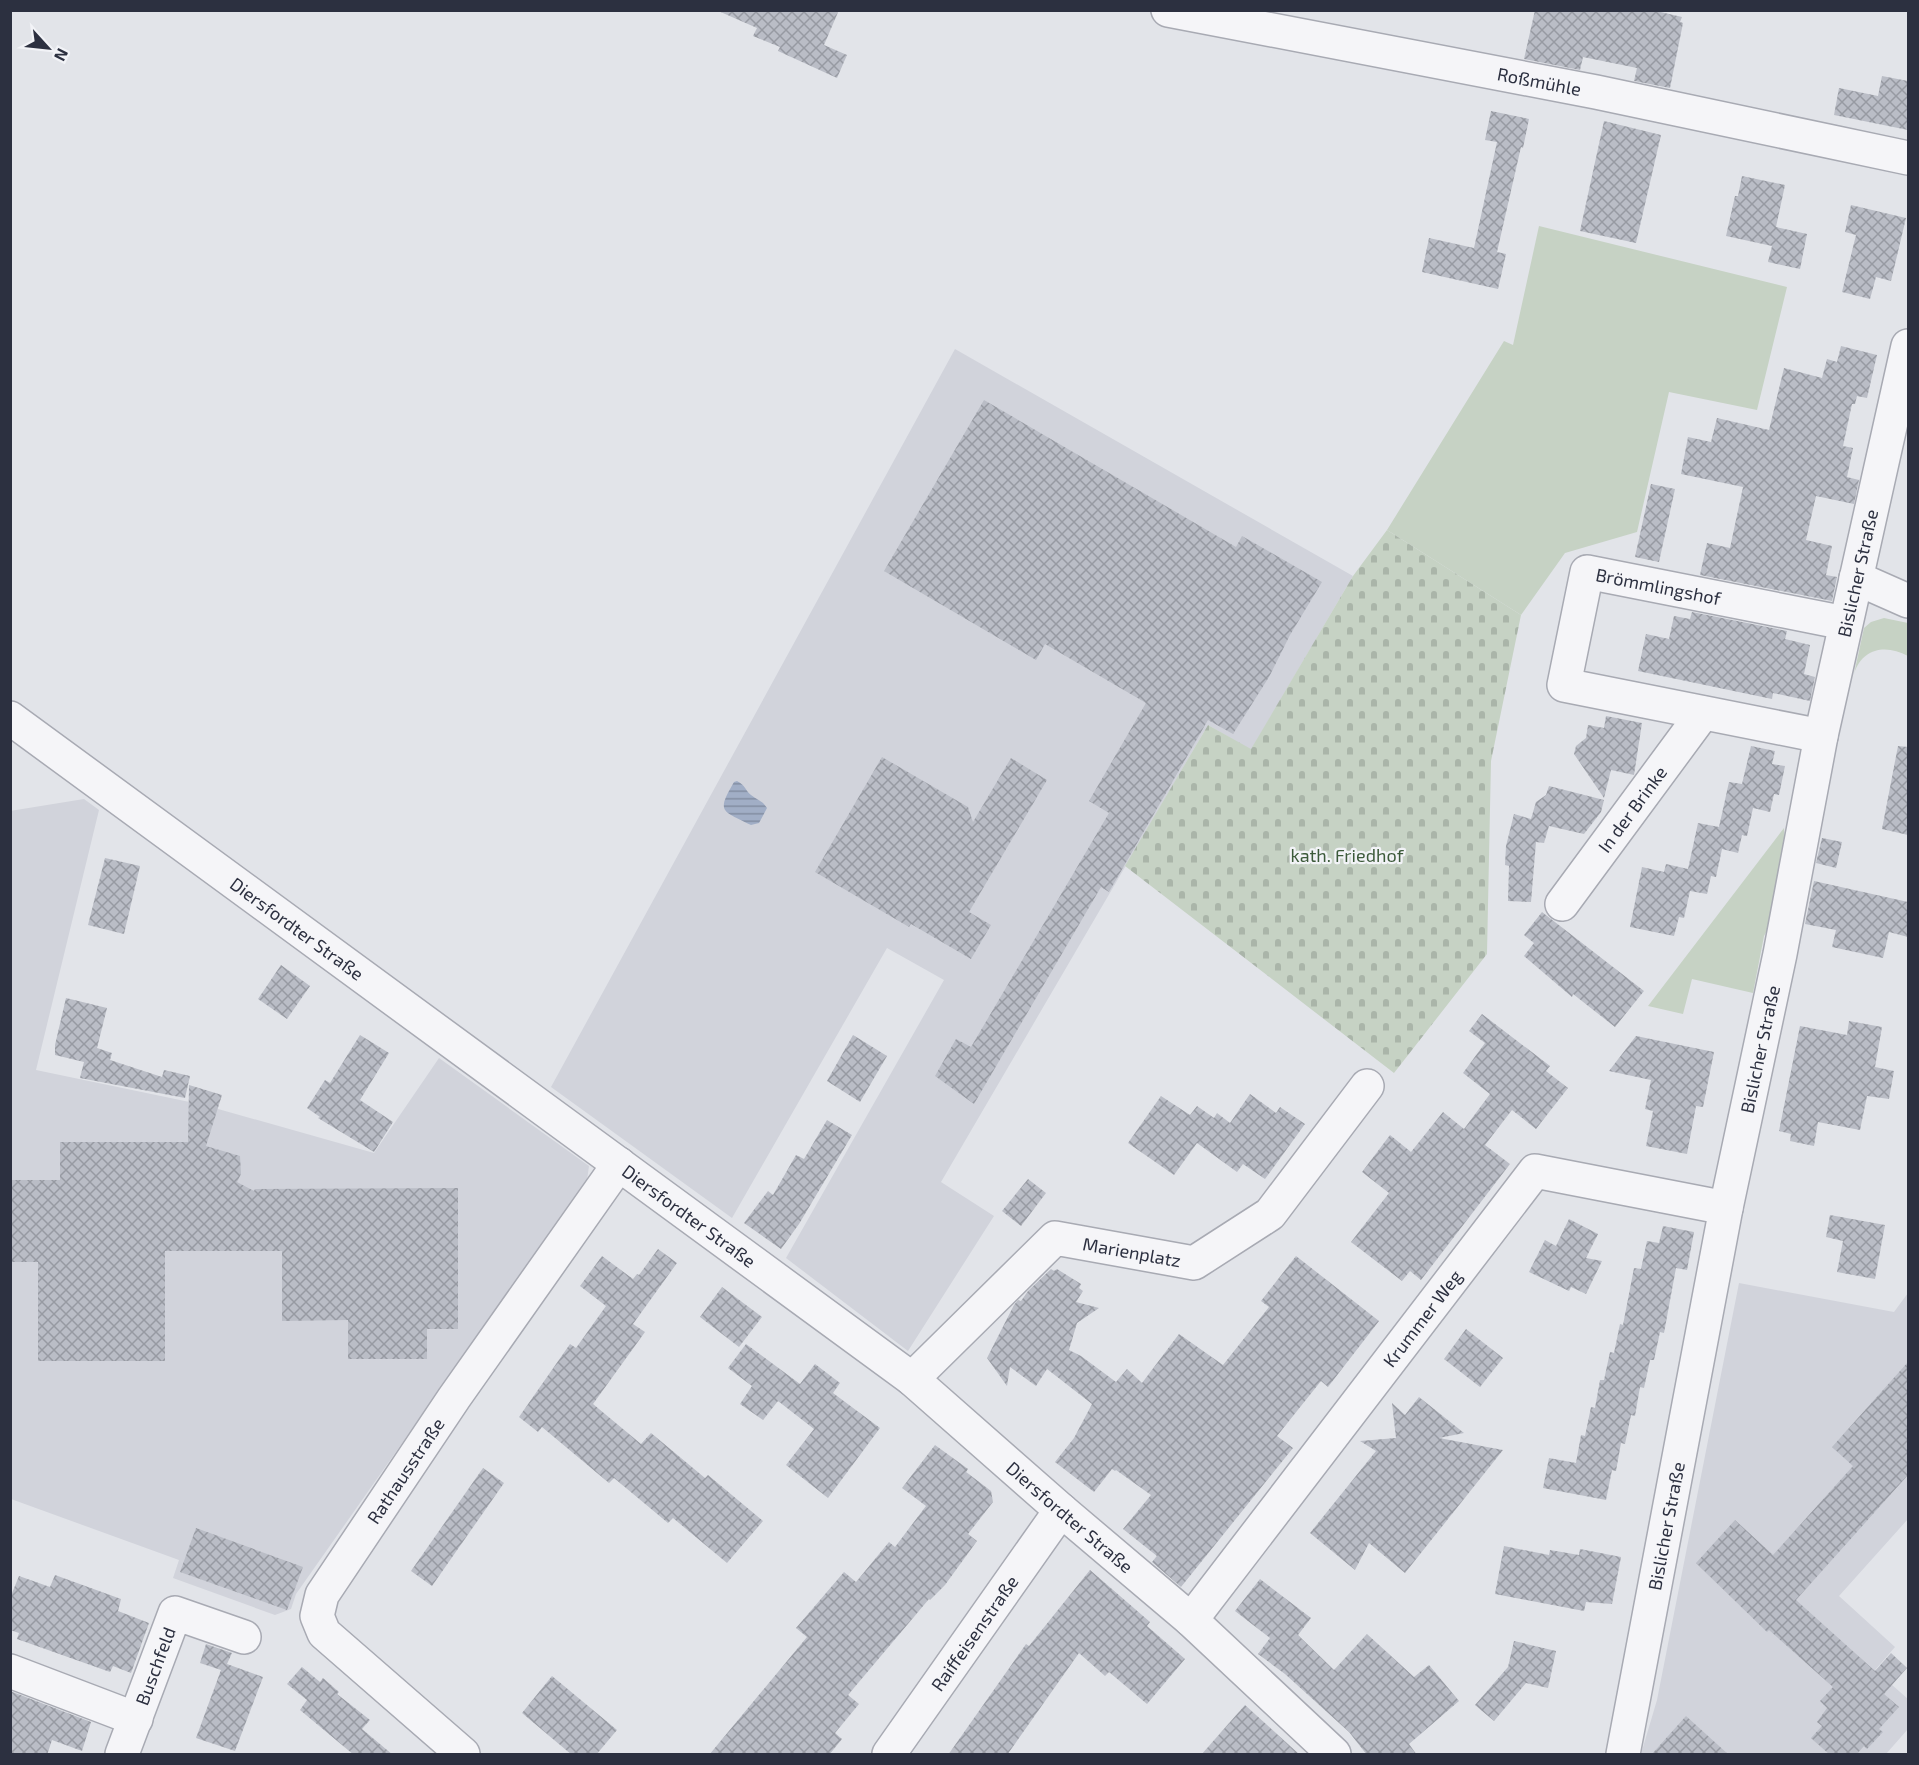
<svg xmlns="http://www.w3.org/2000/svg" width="1919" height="1765" font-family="'Exo 2',sans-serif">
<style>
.built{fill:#d1d3db}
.grass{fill:#c6d2c4}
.cemetery{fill:url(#cemetery-stones)}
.water{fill:url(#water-rules)}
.building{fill:url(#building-cross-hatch)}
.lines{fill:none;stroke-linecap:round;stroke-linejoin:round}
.minor-casing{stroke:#a8aab3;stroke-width:36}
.minor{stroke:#f5f5f8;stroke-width:33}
.labels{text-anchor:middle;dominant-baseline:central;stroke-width:4.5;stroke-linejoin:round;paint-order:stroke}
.street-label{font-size:18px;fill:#2c3040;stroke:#f2f3f7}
.park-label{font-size:18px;fill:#3c5a3a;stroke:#f2f3f7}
</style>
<defs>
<pattern id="cemetery-stones" width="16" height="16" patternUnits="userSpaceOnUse" patternTransform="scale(1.5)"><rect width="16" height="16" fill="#c6d2c4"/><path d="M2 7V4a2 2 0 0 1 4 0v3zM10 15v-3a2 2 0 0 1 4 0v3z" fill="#aab5a9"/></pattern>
<pattern id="water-rules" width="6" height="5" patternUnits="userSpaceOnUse" patternTransform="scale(1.5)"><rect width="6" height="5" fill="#a1aec6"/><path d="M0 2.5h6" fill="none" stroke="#838ea2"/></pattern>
<pattern id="building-cross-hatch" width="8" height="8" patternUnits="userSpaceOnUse" patternTransform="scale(1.5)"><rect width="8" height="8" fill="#babdc6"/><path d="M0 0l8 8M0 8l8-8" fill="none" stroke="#979aa2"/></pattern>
</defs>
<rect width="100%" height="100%" fill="#e2e4e9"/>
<!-- built -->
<g class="built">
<polygon points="955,349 1353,576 1251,750 1208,725 941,1182 994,1216 908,1351 786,1258 944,980 887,948 732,1218 551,1087"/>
<polygon points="84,799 99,810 36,1070 204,1105 374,1153 439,1058 589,1166 587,1180 296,1594 291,1609 275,1615 173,1578 179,1560 11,1499 10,811"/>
<polygon points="1739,1283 1894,1312 1908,1293 1908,1519 1839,1596 1895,1647 1875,1670 1908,1699 1908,1729 1886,1754 1641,1754 1657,1700"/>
</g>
<!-- grass -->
<g class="grass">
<polygon points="1539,226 1787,287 1757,410 1669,392 1637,532 1565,553 1521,615 1387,530 1504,341 1513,345"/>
<path d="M1884,618L1908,623V656C1886,644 1862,648 1854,674L1864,628L1871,622Z"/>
<polygon points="1784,828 1786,855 1773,919 1764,936 1753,993 1692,979 1683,1014 1648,1006"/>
</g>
<!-- cemetery -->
<polygon class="cemetery" points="1387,530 1521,615 1491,761 1487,954 1394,1073 1125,866 1208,725 1251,749 1353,576"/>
<!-- water -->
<path class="water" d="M737,781C746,786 745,790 751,795C757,800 762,800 767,808L759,823L751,825C722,810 716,813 734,782Z"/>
<!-- building -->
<g class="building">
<polygon points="716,10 839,10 824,45 847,55 837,78 778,51 780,47 753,36 757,28"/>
<polygon points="1535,10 1652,10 1682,17 1680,22 1683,23 1670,88 1634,81 1637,68 1583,57 1580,70 1524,59"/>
<polygon points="1882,76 1908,81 1908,130 1834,115 1839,88 1878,96"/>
<polygon points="1491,111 1529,119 1523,148 1521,147 1497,252 1506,254 1498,289 1422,272 1429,238 1474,248 1497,142 1485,140"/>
<polygon points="1604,121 1661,135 1636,243 1580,231"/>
<polygon points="1742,176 1785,185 1776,227 1807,234 1800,269 1768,262 1772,246 1726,236 1735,196 1738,196"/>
<polygon points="1851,205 1906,218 1891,281 1876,277 1870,299 1842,292 1856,235 1845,232"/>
<polygon points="1841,346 1877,355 1867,398 1857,396 1855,404 1852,404 1843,446 1853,448 1847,477 1859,480 1854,504 1816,496 1806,540 1832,546 1826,575 1837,577 1832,601 1700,575 1707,543 1730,548 1743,487 1681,474 1688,437 1711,442 1717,418 1769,430 1784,368 1822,378 1827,359 1837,362"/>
<polygon points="984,400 1236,547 1242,536 1322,582 1290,635 1269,677 1233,734 1208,720 1109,892 1101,887 974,1104 935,1076 956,1039 971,1047 1109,813 1089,801 1146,703 1045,644 1036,660 884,571"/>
<polygon points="1651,484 1675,489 1659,562 1635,557"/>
<polygon points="1692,612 1787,631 1785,639 1810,645 1804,674 1815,677 1810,701 1773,693 1772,699 1638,671 1646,634 1669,639 1674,616 1690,619"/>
<polygon points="1606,716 1642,723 1634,775 1611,770 1604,798 1574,754 1576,746 1586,738 1588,725 1604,728"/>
<polygon points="1751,746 1775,751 1772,764 1785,766 1779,795 1774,794 1770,812 1753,808 1747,836 1742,835 1738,853 1722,849 1716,877 1711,876 1707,894 1690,891 1684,918 1679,917 1674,936 1630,927 1642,867 1664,872 1666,864 1688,869 1698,823 1719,827 1729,782 1742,784"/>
<polygon points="1898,746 1908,747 1908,835 1882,829"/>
<polygon points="882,757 968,807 973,822 1011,758 1047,780 969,912 991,925 971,959 911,924 909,927 815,872"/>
<polygon points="1549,786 1604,800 1601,812 1584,834 1549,826 1544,843 1536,842 1531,902 1508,901 1509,866 1505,865 1506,846 1514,814 1531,819 1536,802 1546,795"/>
<polygon points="1822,838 1842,842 1836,868 1816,863"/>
<polygon points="105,858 140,866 124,934 88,925"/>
<polygon points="1814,881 1908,902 1908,937 1889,932 1883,958 1832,947 1836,930 1805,924"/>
<polygon points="1542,912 1644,991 1615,1027 1573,994 1572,997 1524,956 1534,943 1524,935"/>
<polygon points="281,965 310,986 287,1019 258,999"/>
<polygon points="66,998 107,1008 97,1048 112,1053 110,1060 162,1077 164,1070 190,1076 185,1098 80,1078 84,1062 55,1055 55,1045"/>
<polygon points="1482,1014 1550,1066 1546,1071 1568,1088 1536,1129 1512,1110 1485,1145 1510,1164 1421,1280 1410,1271 1402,1281 1351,1242 1389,1193 1362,1172 1390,1135 1411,1152 1443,1112 1464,1129 1490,1094 1463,1073 1485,1043 1469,1031"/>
<polygon points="1849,1021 1882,1027 1875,1067 1894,1071 1889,1099 1867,1096 1860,1130 1818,1122 1814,1146 1790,1141 1791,1134 1779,1131 1800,1026 1847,1035"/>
<polygon points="360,1035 389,1053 360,1100 393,1122 374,1152 318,1118 320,1117 307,1108 325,1080 330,1083"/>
<polygon points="853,1035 887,1056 860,1102 827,1081"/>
<polygon points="1636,1036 1714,1052 1703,1107 1696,1106 1687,1154 1646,1146 1653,1111 1645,1109 1651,1080 1609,1071"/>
<polygon points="189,1085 222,1095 206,1146 240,1156 241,1174 237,1182 254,1191 255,1189 458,1188 458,1329 427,1329 427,1359 348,1359 348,1320 282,1321 282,1251 165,1251 165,1361 38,1361 38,1262 10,1262 10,1180 60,1180 60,1142 188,1142"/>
<polygon points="1250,1094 1276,1113 1280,1107 1305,1124 1265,1179 1243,1164 1237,1172 1197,1143 1174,1175 1128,1143 1161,1096 1190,1115 1197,1106 1214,1118 1217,1113 1230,1123"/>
<polygon points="827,1120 852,1135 799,1224 781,1249 744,1223 768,1191 773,1195 796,1155 804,1159"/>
<polygon points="1028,1179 1046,1193 1021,1226 1002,1211"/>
<polygon points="1830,1215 1885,1225 1875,1279 1837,1272 1843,1241 1826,1237"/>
<polygon points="1569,1219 1598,1234 1586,1258 1602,1261 1586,1294 1571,1287 1569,1291 1529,1272 1545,1240 1556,1246"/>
<polygon points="1663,1226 1694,1232 1687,1270 1676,1268 1664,1333 1660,1332 1654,1360 1650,1360 1644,1388 1640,1387 1635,1416 1631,1415 1625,1444 1621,1443 1616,1471 1612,1470 1606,1500 1543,1488 1549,1458 1576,1463 1581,1435 1585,1436 1591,1407 1595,1408 1600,1380 1604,1380 1610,1352 1614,1353 1620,1324 1623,1325 1634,1268 1641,1269 1647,1241 1659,1243"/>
<polygon points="658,1249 677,1263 633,1324 645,1332 593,1404 641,1444 651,1433 705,1478 708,1475 763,1521 727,1563 673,1518 668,1523 614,1478 609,1483 542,1427 538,1432 519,1417 570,1344 576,1348 606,1306 580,1286 602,1256 633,1279 637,1274 639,1275"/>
<polygon points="1296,1256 1379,1321 1328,1387 1321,1381 1277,1436 1293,1448 1181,1587 1152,1562 1157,1556 1123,1529 1151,1495 1116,1470 1115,1471 1112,1469 1094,1492 1055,1462 1074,1438 1092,1404 1047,1369 1036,1386 1010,1367 1007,1386 987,1358 1014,1305 1018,1300 1021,1301 1028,1291 1051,1269 1054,1271 1057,1269 1081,1284 1079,1288 1083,1291 1076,1302 1099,1308 1077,1323 1069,1350 1081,1356 1116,1382 1127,1369 1142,1383 1179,1334 1223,1365 1269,1307 1261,1301"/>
<polygon points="722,1287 762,1317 739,1347 700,1317"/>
<polygon points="1466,1329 1503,1358 1480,1387 1444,1359"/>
<polygon points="746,1344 800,1384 815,1364 840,1383 833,1393 880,1428 828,1498 786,1465 814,1429 778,1401 763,1420 740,1404 752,1386 728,1368"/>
<polygon points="1908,1362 1908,1475 1796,1600 1875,1671 1891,1653 1907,1668 1884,1694 1899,1707 1879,1729 1883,1732 1867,1749 1864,1746 1856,1755 1830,1755 1811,1738 1822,1726 1817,1722 1827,1708 1820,1701 1833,1687 1769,1630 1767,1632 1696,1563 1735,1520 1773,1555 1853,1466 1832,1447"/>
<polygon points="1419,1397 1464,1433 1439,1438 1503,1450 1405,1573 1369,1543 1355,1570 1310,1533 1376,1451 1360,1441 1396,1438 1392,1403 1405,1415"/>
<polygon points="935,1445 968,1469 966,1472 991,1491 993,1502 968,1534 977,1541 945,1585 930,1600 929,1599 848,1695 859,1704 835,1733 842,1739 829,1755 709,1755 807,1637 796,1628 844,1572 856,1582 889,1542 895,1547 926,1506 902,1488"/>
<polygon points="483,1468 504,1483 432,1586 411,1571"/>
<polygon points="196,1528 303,1567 287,1610 180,1572"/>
<polygon points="1504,1546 1549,1555 1550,1550 1579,1555 1580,1549 1621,1557 1612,1604 1586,1602 1584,1611 1495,1594"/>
<polygon points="1090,1570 1150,1622 1147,1626 1185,1659 1147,1704 1109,1672 1105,1676 1079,1653 1007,1755 948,1755 1026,1644 1029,1646"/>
<polygon points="55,1575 121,1599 118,1611 149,1623 131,1673 113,1666 110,1672 17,1639 19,1633 10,1630 10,1598 19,1576 50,1587"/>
<polygon points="1260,1579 1311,1618 1298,1635 1334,1670 1367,1634 1414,1677 1429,1665 1459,1701 1409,1744 1417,1755 1367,1755 1349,1732 1285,1674 1258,1654 1270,1638 1235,1611"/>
<polygon points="1514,1641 1556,1651 1548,1688 1526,1683 1494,1721 1475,1705 1508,1667"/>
<polygon points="206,1644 232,1653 227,1664 263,1677 235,1751 196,1738 221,1670 200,1663"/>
<polygon points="302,1667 320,1682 323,1678 339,1692 337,1694 370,1720 362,1729 393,1755 354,1755 300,1710 307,1700 287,1684"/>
<polygon points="552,1676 617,1730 596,1755 572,1755 522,1713"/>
<polygon points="10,1691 91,1722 82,1751 52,1740 47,1755 10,1755"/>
<polygon points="1245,1705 1300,1755 1201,1755"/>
<polygon points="1686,1716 1729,1755 1651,1755"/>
</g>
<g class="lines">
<!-- minor casing -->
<g class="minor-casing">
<g id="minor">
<path id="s1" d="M1168,10L1596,92L1908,158"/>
<polyline points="1856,578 1908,601"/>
<path id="s2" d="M10,718L912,1379L1061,1510L1191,1620L1334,1754"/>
<path id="s3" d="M1821,736L1564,685L1587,572L1845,623"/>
<path id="s4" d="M1562,904L1703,713"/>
<path id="s5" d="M912,1379L1055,1238L1194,1263L1270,1214L1367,1086"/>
<path id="s6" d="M1191,1620L1535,1171L1726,1208"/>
<polyline points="10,1671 136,1719"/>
<path id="s7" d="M122,1754L175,1613L244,1637"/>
<path id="s8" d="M463,1754L324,1633L317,1616L322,1595L454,1398L619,1164"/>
<path id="s9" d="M889,1754L1061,1510"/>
<path id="s10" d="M1623,1754L1726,1208L1780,954L1821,736L1908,346"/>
</g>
</g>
<!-- minor -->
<use href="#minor" class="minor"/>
</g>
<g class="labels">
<!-- street labels -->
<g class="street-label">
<text stroke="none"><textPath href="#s1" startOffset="378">Roßmühle</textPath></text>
<text stroke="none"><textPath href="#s10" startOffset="1204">Bislicher Straße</textPath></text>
<text stroke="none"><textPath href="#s3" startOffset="450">Brömmlingshof</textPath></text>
<text stroke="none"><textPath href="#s4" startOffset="118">In der Brinke</textPath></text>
<text stroke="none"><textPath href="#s2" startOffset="356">Diersfordter Straße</textPath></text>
<text stroke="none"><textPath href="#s10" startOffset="718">Bislicher Straße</textPath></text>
<text stroke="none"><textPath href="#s2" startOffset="842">Diersfordter Straße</textPath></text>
<text stroke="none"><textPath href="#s5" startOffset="279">Marienplatz</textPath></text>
<text stroke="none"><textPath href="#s6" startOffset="380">Krummer Weg</textPath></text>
<text stroke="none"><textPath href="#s8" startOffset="374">Rathausstraße</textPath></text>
<text stroke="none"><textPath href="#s2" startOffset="1328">Diersfordter Straße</textPath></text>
<text stroke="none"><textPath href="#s10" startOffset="232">Bislicher Straße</textPath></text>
<text stroke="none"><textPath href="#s9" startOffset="148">Raiffeisenstraße</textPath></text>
<text stroke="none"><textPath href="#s7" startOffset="94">Buschfeld</textPath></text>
</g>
<!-- park labels -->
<g class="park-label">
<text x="1347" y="855">kath. Friedhof</text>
</g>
</g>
<!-- border -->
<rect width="1919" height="1765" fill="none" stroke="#2c3040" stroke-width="24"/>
<!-- north arrow -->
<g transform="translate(48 48) rotate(117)" stroke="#f2f3f7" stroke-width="4.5" paint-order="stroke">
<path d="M0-4.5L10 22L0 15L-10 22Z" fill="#2c3040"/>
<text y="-9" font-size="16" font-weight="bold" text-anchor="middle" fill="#2c3040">N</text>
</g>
</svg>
